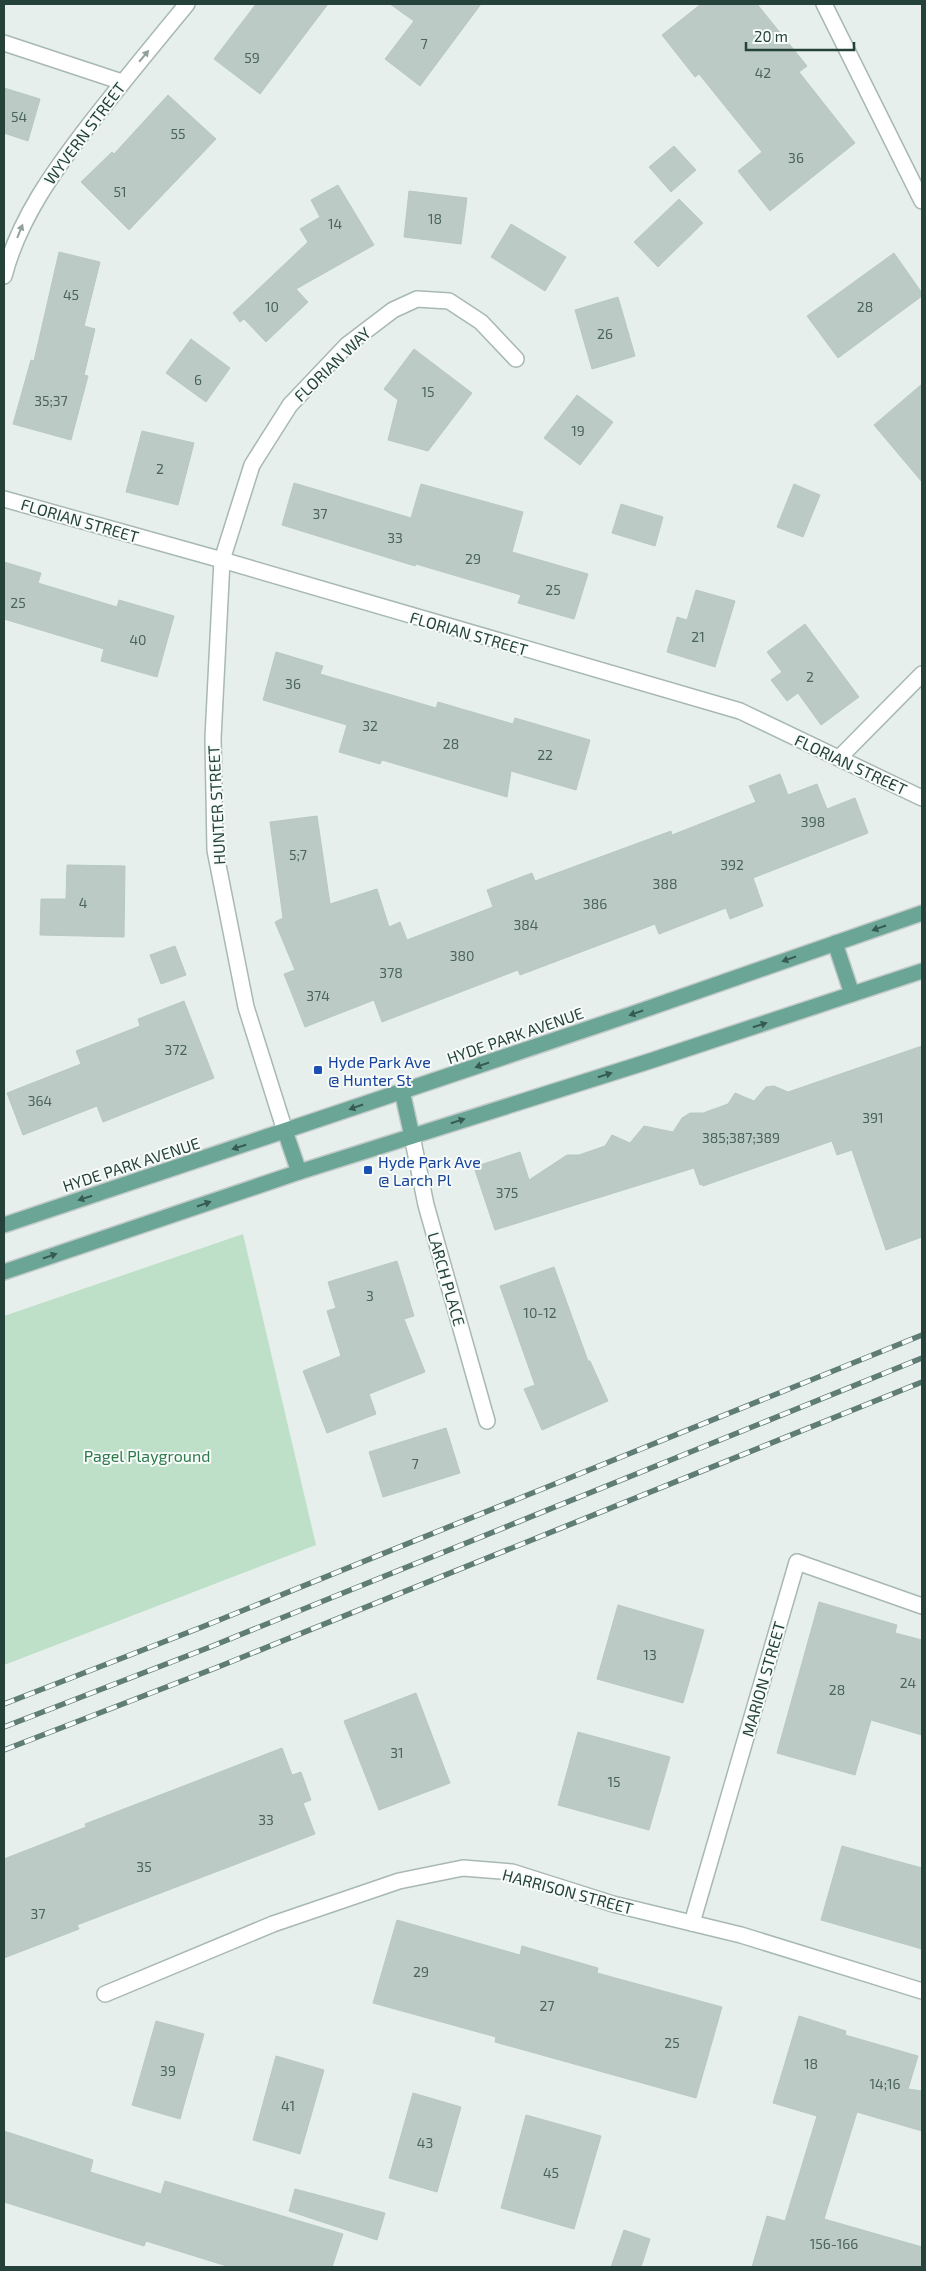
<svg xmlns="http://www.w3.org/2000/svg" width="926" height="2271" font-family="'Exo 2',sans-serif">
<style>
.green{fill:#bfe0c8}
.building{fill:#bbcac4;stroke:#b8c9c2}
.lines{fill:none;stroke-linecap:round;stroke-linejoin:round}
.minor-casing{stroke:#a8b8b2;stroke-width:18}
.major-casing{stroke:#c2cac8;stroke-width:18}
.minor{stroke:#fff;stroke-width:15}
.major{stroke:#6aa596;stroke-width:15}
.rail-casing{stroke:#5f7d75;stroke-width:5.5}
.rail{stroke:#f7fbf9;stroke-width:4;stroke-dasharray:11;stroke-linecap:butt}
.oneway{fill:#92a09c}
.oneway2{fill:#365b51}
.transit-dot{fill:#1a4fb4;stroke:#f7fbf9;stroke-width:2}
.labels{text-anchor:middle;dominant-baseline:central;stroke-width:4;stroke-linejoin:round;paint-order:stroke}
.number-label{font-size:14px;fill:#4a645c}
.street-label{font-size:16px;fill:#24423a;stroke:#f7fbf9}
.transit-label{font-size:16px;fill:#164399;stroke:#f7fbf9;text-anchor:start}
.park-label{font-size:16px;fill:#2d7a4b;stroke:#f7fbf9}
</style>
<rect width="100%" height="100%" fill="#e6efeb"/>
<!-- green -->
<polygon class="green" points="243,1234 316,1545 4,1665 4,1316"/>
<!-- building -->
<g class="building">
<polygon points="256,4 328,4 260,94 214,59"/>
<polygon points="390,4 481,4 420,86 385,59 414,21"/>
<polygon points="701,4 757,4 807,66 799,72 855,143 770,211 738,171 762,152 699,74 695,77 662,35"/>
<polygon points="4,88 40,99 28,141 4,133"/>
<polygon points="168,95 216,139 129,230 81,182 112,152 114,154"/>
<polygon points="674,146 696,170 671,192 649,167"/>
<polygon points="338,185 374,245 296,289 308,302 266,342 244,319 240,322 233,313 308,242 300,229 320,217 311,200"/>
<polygon points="409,191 467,198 461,244 404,237"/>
<polygon points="679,199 703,223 658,267 634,242"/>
<polygon points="511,224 566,257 545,291 491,257"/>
<polygon points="59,252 100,262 84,326 95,329 84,375 88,376 71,440 13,424 31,360 34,361"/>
<polygon points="894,253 922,293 922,296 838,358 807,316"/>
<polygon points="618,297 635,356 592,369 575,310"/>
<polygon points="191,339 230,368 206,402 166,373"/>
<polygon points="414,349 472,393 428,451 388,440 398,400 384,389"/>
<polygon points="922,384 922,482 874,425"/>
<polygon points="577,395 613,422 580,465 544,438"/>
<polygon points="142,431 194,443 178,505 126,492"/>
<polygon points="294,483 411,518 421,484 523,512 512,552 588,574 574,619 518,603 521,595 416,564 415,566 282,525"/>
<polygon points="794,484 820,495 803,537 777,527"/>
<polygon points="621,504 663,517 655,546 612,533"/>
<polygon points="4,562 41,573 38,583 117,607 119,600 174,616 157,677 101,661 104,649 4,619"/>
<polygon points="696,590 735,601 715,667 667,652 677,617 687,620"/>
<polygon points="805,624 859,697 821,725 798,693 787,701 771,680 782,672 767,652"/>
<polygon points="276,652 323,666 320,674 436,708 438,702 513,724 515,718 590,740 576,790 511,771 507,797 382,760 380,764 339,752 347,725 263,700"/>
<polygon points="780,774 788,795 817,784 827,809 855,798 868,833 753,878 763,906 730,919 726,908 659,934 655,924 520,975 518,970 382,1022 374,1000 305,1027 284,974 295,970 275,922 283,918 270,822 317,816 330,904 377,889 389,927 400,922 407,940 493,907 487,890 532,873 535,881 671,831 672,835 756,802 749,786"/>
<polygon points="67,865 125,866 124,937 40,935 41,899 66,899"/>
<polygon points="175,946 186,975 161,984 150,955"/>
<polygon points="184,1001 214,1078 103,1122 97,1106 23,1135 7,1093 81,1064 76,1051 140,1026 138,1019"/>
<polygon points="922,1046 922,1237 886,1250 852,1150 837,1155 832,1141 703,1186 702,1184 700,1185 694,1168 495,1230 474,1167 520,1152 529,1180 567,1155 579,1155 605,1146 612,1135 630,1143 644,1126 673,1132 682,1118 690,1113 703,1113 728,1104 735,1093 754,1101 766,1087 774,1086 788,1092"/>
<polygon points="397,1261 414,1316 404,1319 425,1372 369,1394 376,1414 327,1433 303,1371 341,1356 327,1311 336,1308 328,1282"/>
<polygon points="554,1267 588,1361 590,1361 608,1401 542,1430 524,1389 535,1385 500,1286"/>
<polygon points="446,1428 460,1473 383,1497 369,1452"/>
<polygon points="819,1602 897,1625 895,1633 922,1640 922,1735 871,1720 855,1775 777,1753"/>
<polygon points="618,1605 704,1630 683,1703 597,1679"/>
<polygon points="416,1693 450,1783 379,1810 344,1721"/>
<polygon points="578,1732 670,1757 649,1830 558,1805"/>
<polygon points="282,1748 292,1775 301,1772 311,1800 303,1803 315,1834 77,1925 79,1929 4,1958 4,1859 86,1827 85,1824"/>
<polygon points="842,1846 922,1868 922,1949 821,1920"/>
<polygon points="397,1920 520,1955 522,1946 598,1968 597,1973 722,2007 696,2098 495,2042 496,2037 373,2003"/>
<polygon points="799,2016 846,2031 845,2035 918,2056 908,2089 922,2091 922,2131 857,2112 824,2219 922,2247 922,2267 752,2267 767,2216 785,2221 817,2116 773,2103"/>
<polygon points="156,2021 204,2034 180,2119 132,2105"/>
<polygon points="276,2056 324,2070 300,2154 253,2140"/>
<polygon points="413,2093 461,2107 437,2192 389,2178"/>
<polygon points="526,2115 601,2136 574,2229 501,2208"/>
<polygon points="4,2131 93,2160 90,2172 161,2194 165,2181 343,2234 332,2267 230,2267 146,2241 144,2246 4,2202"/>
<polygon points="295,2189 385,2213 377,2240 289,2211"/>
<polygon points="624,2230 650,2239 641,2267 611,2267"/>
</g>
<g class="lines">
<!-- minor casing -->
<g class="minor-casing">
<g id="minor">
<polyline points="824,4 922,201"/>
<polyline points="4,43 122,82"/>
<path d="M4,276C19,219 53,172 89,125C121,84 154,44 187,4"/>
<polyline points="4,499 222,560 740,711 922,798"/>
<polyline points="839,758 922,674"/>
<polyline points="285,1131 246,1007 215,850 213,738 222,560 252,465 290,405 347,345 393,310 417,299 449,301 481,322 516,359"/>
<polyline points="412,1136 426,1205 487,1421"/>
<polyline points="692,1923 797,1562 922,1606"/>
<polyline points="105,1994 273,1924 399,1881 463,1868 512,1872 613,1904 741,1935 922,1991"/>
</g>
</g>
<!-- major casing -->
<g class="major-casing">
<g id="major">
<polyline points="835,943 852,994"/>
<polyline points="402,1091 412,1136"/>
<polyline points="285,1131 299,1172"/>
<polyline points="4,1225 629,1015 922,913"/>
<polyline points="4,1272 299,1172 650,1061 922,971"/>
</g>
</g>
<!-- minor -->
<use href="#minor" class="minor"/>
<!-- major -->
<use href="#major" class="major"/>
<!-- rail casing -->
<g class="rail-casing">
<g id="rail">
<polyline points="4,1704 202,1627 922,1335"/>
<polyline points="4,1727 210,1647 922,1358"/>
<polyline points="4,1750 218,1667 922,1382"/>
</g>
</g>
<!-- rail -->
<use href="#rail" class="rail"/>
</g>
<!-- one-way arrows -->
<defs><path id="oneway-solid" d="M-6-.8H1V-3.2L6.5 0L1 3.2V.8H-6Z" transform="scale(1.25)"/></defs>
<g class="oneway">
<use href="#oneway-solid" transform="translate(144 56) rotate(-50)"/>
<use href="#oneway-solid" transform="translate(20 231) rotate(-68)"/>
</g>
<g class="oneway2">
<use href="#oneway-solid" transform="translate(879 928) rotate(161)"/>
<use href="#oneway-solid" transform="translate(789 959) rotate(161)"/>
<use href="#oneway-solid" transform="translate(636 1013) rotate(161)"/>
<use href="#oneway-solid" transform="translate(760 1025) rotate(-18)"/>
<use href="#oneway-solid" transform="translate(482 1065) rotate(161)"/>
<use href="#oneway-solid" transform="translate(605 1075) rotate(-17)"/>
<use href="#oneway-solid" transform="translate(356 1107) rotate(161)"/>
<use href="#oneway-solid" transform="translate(458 1121) rotate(-18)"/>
<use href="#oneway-solid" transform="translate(239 1147) rotate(162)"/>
<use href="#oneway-solid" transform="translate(85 1198) rotate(162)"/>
<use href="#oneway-solid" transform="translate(204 1204) rotate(-19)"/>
<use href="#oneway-solid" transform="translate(50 1256) rotate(-19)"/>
</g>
<!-- markers -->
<g class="transit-dot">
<rect x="313" y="1065" width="10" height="10" rx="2.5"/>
<rect x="363" y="1165" width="10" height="10" rx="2.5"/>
</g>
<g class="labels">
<!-- number labels -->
<g class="number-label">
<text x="424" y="43">7</text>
<text x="252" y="57">59</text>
<text x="763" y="72">42</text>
<text x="19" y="116">54</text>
<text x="178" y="133">55</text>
<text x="796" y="157">36</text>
<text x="120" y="191">51</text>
<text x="435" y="218">18</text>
<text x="335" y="223">14</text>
<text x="71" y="294">45</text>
<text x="272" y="306">10</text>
<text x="865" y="306">28</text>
<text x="605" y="333">26</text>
<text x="198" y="379">6</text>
<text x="428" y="391">15</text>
<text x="51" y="400">35;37</text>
<text x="578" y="430">19</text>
<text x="160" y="468">2</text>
<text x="320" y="513">37</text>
<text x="395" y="537">33</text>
<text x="473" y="558">29</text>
<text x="553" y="589">25</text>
<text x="18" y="602">25</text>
<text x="698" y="636">21</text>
<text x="138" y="639">40</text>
<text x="810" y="676">2</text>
<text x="293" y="683">36</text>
<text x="370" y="725">32</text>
<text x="451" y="743">28</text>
<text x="545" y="754">22</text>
<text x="813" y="821">398</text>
<text x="298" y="854">5;7</text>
<text x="732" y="864">392</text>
<text x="665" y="883">388</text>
<text x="83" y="902">4</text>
<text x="595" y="903">386</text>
<text x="526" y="924">384</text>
<text x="462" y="955">380</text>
<text x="391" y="972">378</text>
<text x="318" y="995">374</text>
<text x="176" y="1049">372</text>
<text x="40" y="1100">364</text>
<text x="873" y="1117">391</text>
<text x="741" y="1137">385;387;389</text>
<text x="507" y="1192">375</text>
<text x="370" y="1295">3</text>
<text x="540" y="1312">10-12</text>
<text x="415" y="1463">7</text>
<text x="650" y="1654">13</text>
<text x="908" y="1682">24</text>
<text x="837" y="1689">28</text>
<text x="397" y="1752">31</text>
<text x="614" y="1781">15</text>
<text x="266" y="1819">33</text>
<text x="144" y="1866">35</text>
<text x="38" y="1913">37</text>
<text x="421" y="1971">29</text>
<text x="547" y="2005">27</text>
<text x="672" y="2042">25</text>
<text x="811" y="2063">18</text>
<text x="168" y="2070">39</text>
<text x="885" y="2083">14;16</text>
<text x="288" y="2105">41</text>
<text x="425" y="2142">43</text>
<text x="551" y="2172">45</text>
<text x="834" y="2243">156-166</text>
</g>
<!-- street labels -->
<g class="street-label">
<text transform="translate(84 133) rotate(-53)">WYVERN STREET</text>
<text transform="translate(332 364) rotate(-44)">FLORIAN WAY</text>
<text transform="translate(80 520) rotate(16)">FLORIAN STREET</text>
<text transform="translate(469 633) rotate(16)">FLORIAN STREET</text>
<text transform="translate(851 764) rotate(25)">FLORIAN STREET</text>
<text transform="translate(216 805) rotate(-93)">HUNTER STREET</text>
<text transform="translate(515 1035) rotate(-19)">HYDE PARK AVENUE</text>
<text transform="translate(131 1164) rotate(-18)">HYDE PARK AVENUE</text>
<text transform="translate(447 1279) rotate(74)">LARCH PLACE</text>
<text transform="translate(763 1679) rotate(-74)">MARION STREET</text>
<text transform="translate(568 1891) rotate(15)">HARRISON STREET</text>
</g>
<!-- transit labels -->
<g class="transit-label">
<text x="328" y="1061">Hyde Park Ave<tspan x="328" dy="18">@ Hunter St</tspan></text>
<text x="378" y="1161">Hyde Park Ave<tspan x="378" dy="18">@ Larch Pl</tspan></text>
</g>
<!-- park labels -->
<g class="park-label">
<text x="147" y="1455">Pagel Playground</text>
</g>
</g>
<!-- border -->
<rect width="926" height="2271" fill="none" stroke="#24423a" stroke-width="10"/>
<!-- scale -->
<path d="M746 42v8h108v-8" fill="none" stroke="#24423a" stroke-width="2.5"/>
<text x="754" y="42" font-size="15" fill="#24423a" stroke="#f7fbf9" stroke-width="4" paint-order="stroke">20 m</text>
</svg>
